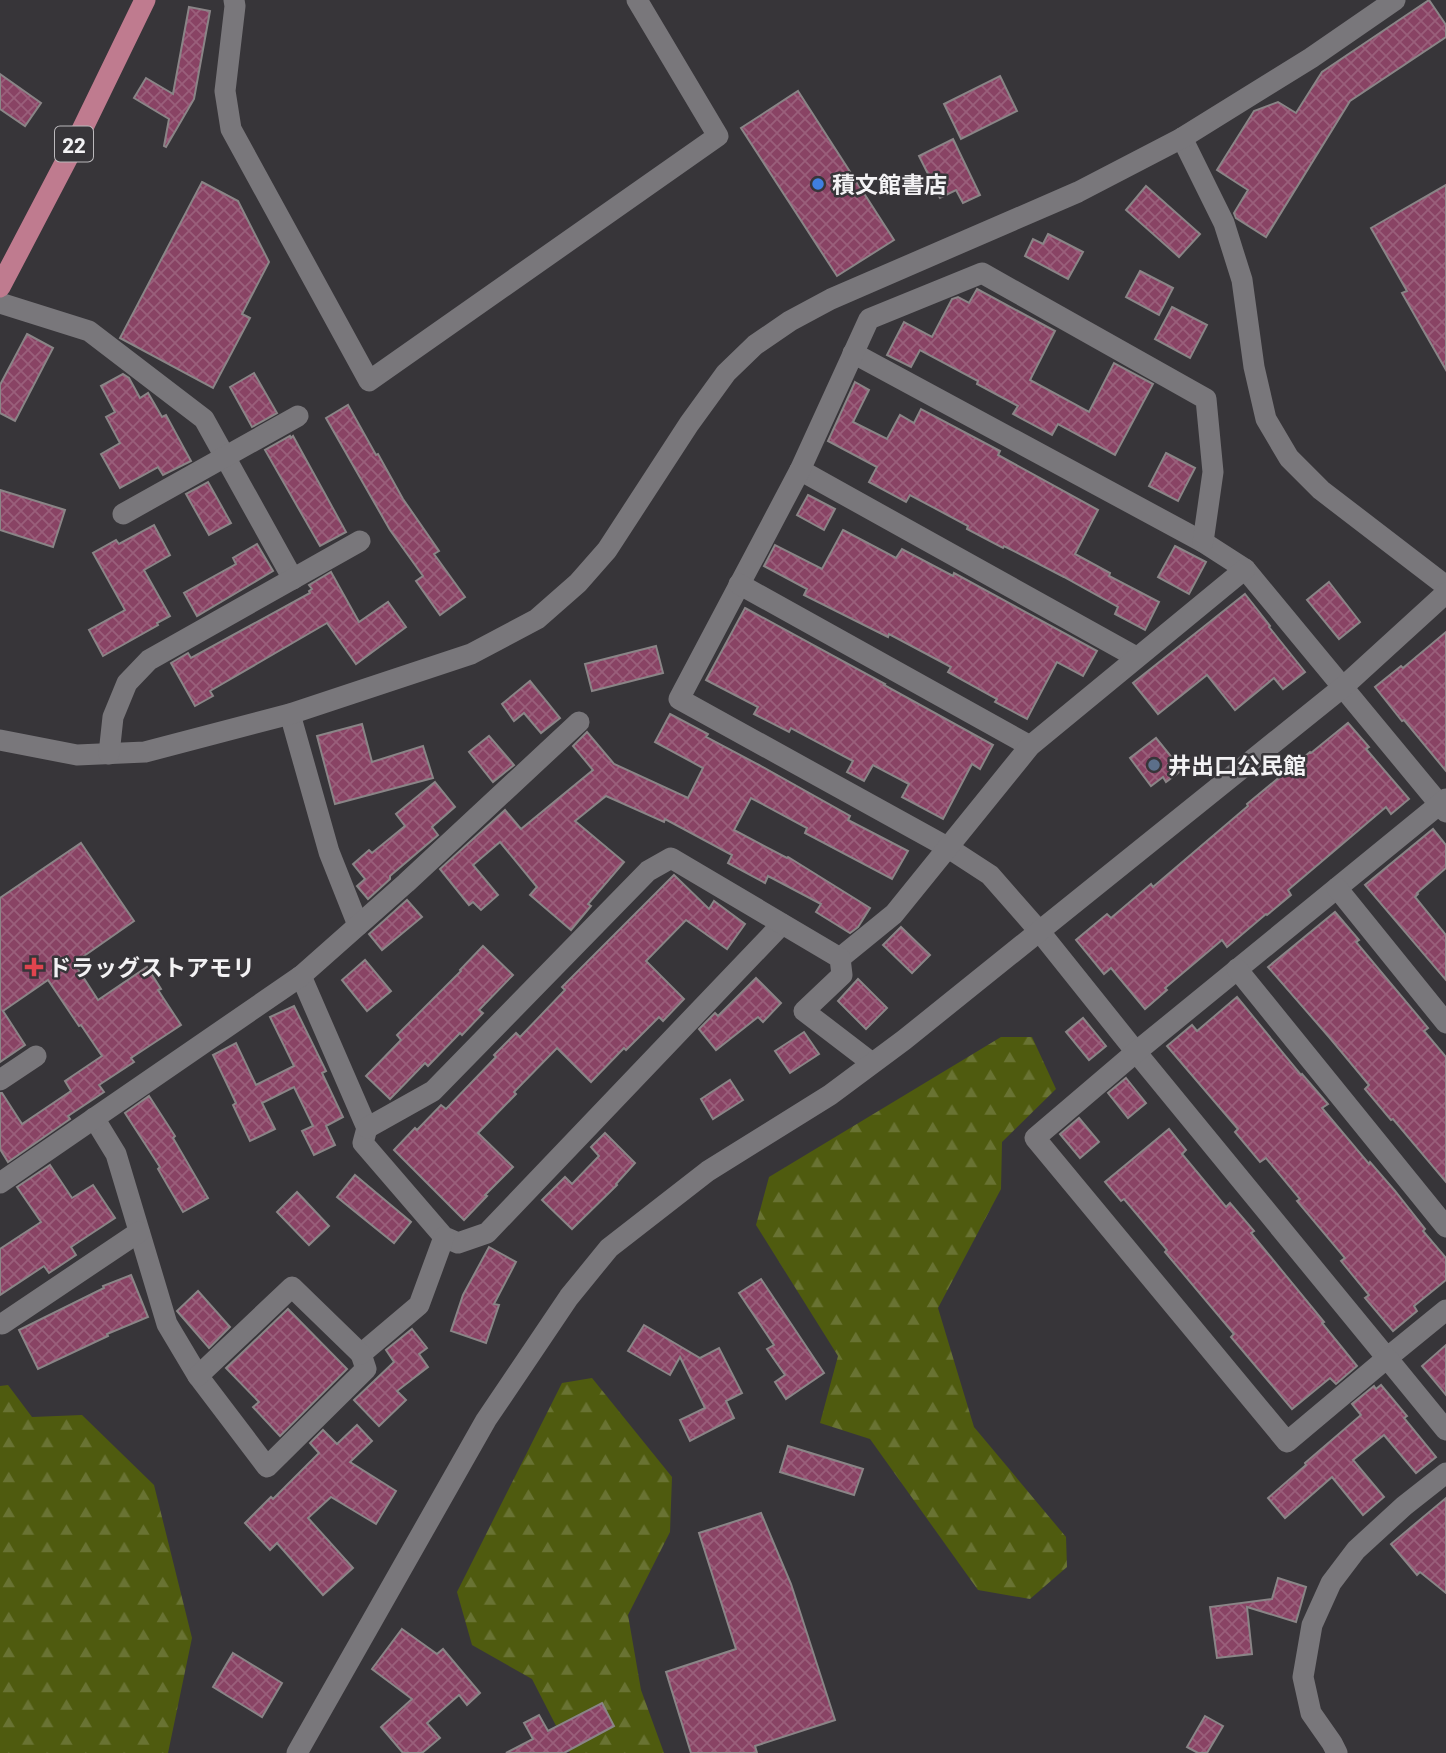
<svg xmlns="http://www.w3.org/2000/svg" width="1446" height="1753" font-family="Barlow,'Noto Sans JP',sans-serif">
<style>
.forest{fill:url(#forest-firs)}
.building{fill:url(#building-cross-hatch);stroke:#8a8587;stroke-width:2}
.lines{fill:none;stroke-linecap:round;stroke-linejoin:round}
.minor{stroke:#79777b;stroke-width:21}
.major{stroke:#bf7b8f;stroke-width:21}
.shop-dot{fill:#3f7fe0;stroke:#373539;stroke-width:2.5}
.service-dot{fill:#5c6f8a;stroke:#373539;stroke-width:2.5}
.health-dot{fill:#e0444e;stroke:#373539;stroke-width:2.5}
.labels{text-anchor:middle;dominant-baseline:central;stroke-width:5;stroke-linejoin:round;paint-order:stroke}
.shield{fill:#373539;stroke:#bbb9bc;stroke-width:2}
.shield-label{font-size:21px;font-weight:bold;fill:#f3f2f4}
.poi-label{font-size:23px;font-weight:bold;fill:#f3f2f4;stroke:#373539;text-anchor:start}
</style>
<defs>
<pattern id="forest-firs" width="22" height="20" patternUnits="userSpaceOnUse" patternTransform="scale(1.75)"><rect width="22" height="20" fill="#4f5b0f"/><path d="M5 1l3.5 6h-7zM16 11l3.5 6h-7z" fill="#697333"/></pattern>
<pattern id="building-cross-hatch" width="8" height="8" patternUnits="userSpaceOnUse" patternTransform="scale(1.75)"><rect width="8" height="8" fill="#894364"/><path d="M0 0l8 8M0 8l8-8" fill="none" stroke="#9a5f7b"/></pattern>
</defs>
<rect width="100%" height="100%" fill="#373539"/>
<!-- forest -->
<g class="forest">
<polygon points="1001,1037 1032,1037 1056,1089 1002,1142 1001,1189 938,1308 974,1427 1066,1537 1067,1567 1030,1599 978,1590 870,1439 820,1423 838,1356 756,1225 769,1177"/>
<polygon points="592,1378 672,1477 670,1532 628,1615 641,1690 664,1753 570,1753 532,1679 472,1645 457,1592 562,1383"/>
<polygon points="8,1385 32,1417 82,1415 154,1485 192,1638 168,1753 0,1753 0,1386"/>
</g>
<!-- building -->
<g class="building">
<polygon points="1429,0 1446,25 1446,37 1350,101 1266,237 1236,218 1234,213 1248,190 1217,170 1254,111 1278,102 1296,113 1322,72"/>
<polygon points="189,7 210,11 194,99 166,147 164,146 169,119 134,98 146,78 173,94"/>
<polygon points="0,74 41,103 25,126 0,109"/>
<polygon points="1000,76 1017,111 961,139 944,104"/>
<polygon points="798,91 894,240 837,276 741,128"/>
<polygon points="953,139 980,195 963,203 956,190 940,198 919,156"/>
<polygon points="202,182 238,201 269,262 242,314 250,318 213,388 120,338"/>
<polygon points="1446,185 1446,370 1402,293 1407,291 1371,228"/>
<polygon points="1146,186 1200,234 1179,257 1126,210"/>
<polygon points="1048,234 1083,252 1068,279 1025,256 1033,239 1043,244"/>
<polygon points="1140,271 1173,288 1159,315 1126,297"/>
<polygon points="977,289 1055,331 1030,380 1089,412 1114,363 1153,384 1115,455 1058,424 1052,435 1013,414 1018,406 977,384 978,381 920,350 911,367 887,355 904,322 932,337 952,299 958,297 969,303"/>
<polygon points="1172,307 1207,325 1190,358 1155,339"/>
<polygon points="27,334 53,348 15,421 0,413 0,385"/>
<polygon points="254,373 277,413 252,427 230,387"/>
<polygon points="123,374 129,378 140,398 148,393 162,417 166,415 191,461 163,475 158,467 120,488 101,454 120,443 106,417 115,412 101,386"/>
<polygon points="855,382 869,390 853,422 887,439 900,415 914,423 921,409 1000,451 998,455 1098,510 1075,554 1110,573 1109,576 1159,602 1145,630 1115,614 1118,607 1064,577 1004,546 1003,548 967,529 968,526 910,495 906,502 869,482 877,467 828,441"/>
<polygon points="348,405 376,455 378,454 403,499 439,551 434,554 465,597 440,615 416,581 423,576 390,530 326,418"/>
<polygon points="290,436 291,438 293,436 346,532 320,546 265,450"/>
<polygon points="1166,453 1195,468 1178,501 1149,486"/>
<polygon points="208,482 231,523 209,535 186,494"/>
<polygon points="0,490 65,510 53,547 0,530"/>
<polygon points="808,495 835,509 824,530 797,515"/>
<polygon points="154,525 170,555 144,570 170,616 157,623 158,625 103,656 89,630 125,610 93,553 116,540 119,544"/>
<polygon points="843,530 896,558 902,549 953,576 954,573 1097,651 1083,676 1057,662 1027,719 995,702 997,699 948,672 951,667 889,634 888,637 804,595 807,589 764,566 775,545 822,569"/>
<polygon points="257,544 273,571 197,616 184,593 236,564 233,558"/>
<polygon points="1175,546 1206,562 1189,594 1158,577"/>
<polygon points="331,572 359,622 388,602 406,627 356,664 327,623 210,691 213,696 195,706 171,663 188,653 191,658 310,593 309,591 312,589 309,585"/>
<polygon points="1329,582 1360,622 1339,639 1307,600"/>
<polygon points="1245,594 1270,626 1269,627 1305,672 1283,689 1274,678 1235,710 1207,675 1158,714 1133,683"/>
<polygon points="745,608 885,684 884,685 993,745 980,769 972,764 943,819 902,797 909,784 873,765 864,781 847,772 853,761 791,728 789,732 754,714 758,707 706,680"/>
<polygon points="1446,632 1446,771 1404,720 1402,721 1375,687 1401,666 1403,668"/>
<polygon points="656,646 663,673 592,691 585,664"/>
<polygon points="530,681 560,718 541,733 524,713 514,721 502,704"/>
<polygon points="670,714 708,734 706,737 759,765 850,816 848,820 908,851 892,879 805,833 807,828 751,798 734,830 787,858 788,857 870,908 858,927 850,933 816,912 821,904 768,876 765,883 728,863 732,855 665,819 664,822 606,796 575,821 624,862 588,904 591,906 571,930 530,895 537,887 500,842 473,865 498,895 481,910 473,902 469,905 440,869 505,810 521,829 593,770 573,746 587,732 614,764 688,798 703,768 655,742"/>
<polygon points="1348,723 1369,747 1366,749 1409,799 1391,814 1386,807 1288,890 1291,895 1267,915 1266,914 1227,947 1222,940 1165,988 1167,990 1145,1009 1111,968 1104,974 1076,940 1107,914 1111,918 1151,884 1153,887 1248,806 1247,804 1310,752 1311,753"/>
<polygon points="362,724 372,762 423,746 433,778 335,804 317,736"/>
<polygon points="489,736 514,765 493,782 469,752"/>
<polygon points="1156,738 1182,770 1166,782 1163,777 1151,786 1130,758"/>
<polygon points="435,782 455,807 432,827 438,835 390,876 390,879 368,899 357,886 365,879 353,864 369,850 372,853 405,826 396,814"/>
<polygon points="1433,829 1446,845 1446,868 1417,893 1418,894 1415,897 1446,935 1446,980 1365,885"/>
<polygon points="81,843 134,921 74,963 98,1000 147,967 161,989 158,990 181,1025 131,1058 134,1062 99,1085 104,1092 68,1116 70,1119 8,1162 0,1149 0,1093 2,1093 22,1124 71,1091 65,1081 102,1056 81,1025 79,1026 48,980 3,1011 25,1045 0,1062 0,898"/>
<polygon points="674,875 709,909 714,901 745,924 727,949 686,920 646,961 684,999 663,1021 659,1017 626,1050 624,1048 591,1082 557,1048 514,1092 516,1094 478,1133 513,1167 485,1195 487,1196 464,1220 394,1150 415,1128 417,1130 441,1105 446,1109 496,1057 494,1055 516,1033 520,1037 565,990 562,987"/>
<polygon points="407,900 422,917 382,950 369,934"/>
<polygon points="1335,912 1359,940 1356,942 1428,1028 1424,1031 1446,1057 1446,1182 1393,1119 1391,1120 1365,1089 1369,1085 1329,1037 1268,967"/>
<polygon points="901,927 930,955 912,973 883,945"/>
<polygon points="483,946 513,975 479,1010 483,1013 462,1035 460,1033 428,1066 425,1063 390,1099 366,1076 401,1040 397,1035 461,971 460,970"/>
<polygon points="365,960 391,991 367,1011 342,980"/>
<polygon points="756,978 781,1003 763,1022 758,1017 716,1050 699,1029 715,1013 718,1016"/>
<polygon points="858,979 887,1008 866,1029 838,1001"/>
<polygon points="1237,997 1301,1075 1302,1074 1328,1104 1322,1108 1369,1164 1370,1162 1395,1191 1425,1229 1423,1231 1446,1258 1446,1280 1414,1306 1417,1311 1393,1331 1365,1298 1369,1295 1341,1261 1345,1258 1297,1201 1300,1199 1266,1158 1260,1162 1235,1132 1238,1129 1167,1046 1192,1025 1197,1031"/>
<polygon points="294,1006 326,1071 322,1073 343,1117 326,1126 335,1145 314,1155 302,1131 313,1126 294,1087 262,1103 275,1129 250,1141 233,1105 236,1103 213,1055 236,1043 256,1085 294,1066 270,1017"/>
<polygon points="1083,1018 1106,1046 1089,1060 1066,1032"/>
<polygon points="804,1032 819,1054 790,1073 775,1051"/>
<polygon points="1126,1078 1146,1103 1128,1118 1108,1093"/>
<polygon points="730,1080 743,1100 713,1119 701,1099"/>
<polygon points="149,1096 175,1136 173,1138 208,1198 183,1212 158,1169 160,1167 125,1113"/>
<polygon points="1079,1118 1099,1142 1080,1158 1060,1134"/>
<polygon points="1169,1129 1186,1150 1182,1154 1226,1207 1230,1203 1254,1231 1251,1233 1324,1322 1322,1323 1357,1366 1336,1384 1330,1378 1292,1409 1231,1337 1234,1334 1165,1252 1167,1250 1124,1199 1121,1201 1105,1182"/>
<polygon points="605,1133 635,1163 616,1184 617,1185 572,1229 542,1200 565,1177 572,1184 599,1156 591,1147"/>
<polygon points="50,1165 72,1198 93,1185 115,1218 71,1247 76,1255 49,1273 44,1266 0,1295 0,1249 41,1222 17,1187"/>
<polygon points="355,1175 411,1222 394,1243 337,1197"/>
<polygon points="297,1192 329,1226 309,1245 277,1212"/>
<polygon points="489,1247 516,1262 494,1304 499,1305 486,1343 451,1331 463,1295"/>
<polygon points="131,1275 148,1317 107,1334 108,1336 38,1369 19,1330 104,1288 103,1286"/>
<polygon points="761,1279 824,1373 786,1399 775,1382 785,1375 767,1349 774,1345 739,1293"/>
<polygon points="198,1291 230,1327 209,1348 177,1311"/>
<polygon points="288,1309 347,1369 280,1436 253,1407 259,1402 226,1368"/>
<polygon points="644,1325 700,1358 719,1348 742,1393 726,1401 734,1418 690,1441 680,1420 705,1408 680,1357 670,1375 628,1351"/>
<polygon points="412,1329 427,1348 419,1354 428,1367 397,1391 406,1400 379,1426 354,1400 394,1362 386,1350"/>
<polygon points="1446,1345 1446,1395 1422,1366"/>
<polygon points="1381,1385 1407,1416 1404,1418 1436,1457 1416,1473 1384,1435 1353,1460 1384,1497 1363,1515 1332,1477 1285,1518 1268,1498 1306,1465 1305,1463 1361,1415 1352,1404 1374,1386 1376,1389"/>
<polygon points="357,1425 372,1441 350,1462 396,1491 376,1524 331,1497 308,1518 353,1568 323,1595 277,1543 270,1550 245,1523 271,1497 273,1499 319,1453 310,1443 323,1430 337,1444"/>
<polygon points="788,1446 863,1469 854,1495 780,1472"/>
<polygon points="1446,1498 1446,1593 1420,1572 1417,1575 1391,1544"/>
<polygon points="761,1513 791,1584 835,1720 755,1746 757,1753 691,1753 666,1672 736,1649 699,1533"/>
<polygon points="1278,1578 1306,1587 1296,1622 1247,1607 1252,1654 1217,1658 1210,1607 1272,1599"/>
<polygon points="402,1629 437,1654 443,1649 480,1693 467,1705 459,1695 427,1723 440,1738 422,1753 403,1753 381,1727 412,1699 372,1669"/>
<polygon points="233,1653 282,1683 262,1717 213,1687"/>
<polygon points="602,1703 614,1726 564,1753 506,1753 533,1739 524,1723 539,1715 548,1731"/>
<polygon points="1205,1716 1223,1726 1207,1753 1198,1753 1187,1747"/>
</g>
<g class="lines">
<!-- minor -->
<g class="minor">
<polyline points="234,0 235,6 225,91 231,129 369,381 718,136 637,0"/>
<polyline points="1182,138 1224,223 1242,280 1254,367 1266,419 1289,458 1321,490 1446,586"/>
<polyline points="0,303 89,331 204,419 293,579"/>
<polyline points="853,353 1203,542 1245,569 1446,812"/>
<polyline points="800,470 1136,657"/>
<polyline points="123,514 298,416"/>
<polyline points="1203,542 1213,472 1206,399 982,273 869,319 800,470 679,699 947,847 990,875 1040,932 1136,1052 1387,1358 1446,1310"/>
<polyline points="739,584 1030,746"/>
<polyline points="290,714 329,852 358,925"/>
<polyline points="0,740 77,755 145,752 290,714 471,654 537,619 578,583 607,550 689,424 726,373 755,345 790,321 831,299 1078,192 1182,138 1311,58 1395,0"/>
<polyline points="109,754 113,717 127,683 149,660 360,541"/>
<polyline points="1446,799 1136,1052 1035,1138 1287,1442 1387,1358 1446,1430"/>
<polyline points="1337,888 1446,1023"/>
<polyline points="840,958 894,914 1030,746 1245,569"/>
<polyline points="1237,969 1446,1227"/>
<polyline points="301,976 367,1128 363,1143 444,1237 458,1243 487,1233 782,924"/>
<polyline points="0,1080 36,1056"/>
<polyline points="94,1118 116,1154 167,1324 198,1376 267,1467 366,1369 361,1354 419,1305 444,1237"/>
<polyline points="367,1128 433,1091 648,871 671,858 840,958 842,975 804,1011 872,1063"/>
<polyline points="0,1183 301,976 406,883 579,722"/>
<polyline points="2,1324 139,1232"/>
<polyline points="198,1376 292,1287 361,1354"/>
<polyline points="297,1753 486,1420 569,1297 609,1248 708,1171 830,1095 904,1040 1343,687 1446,593"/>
<polyline points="1337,1753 1332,1743 1311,1713 1303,1677 1312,1625 1331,1583 1356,1550 1404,1506 1446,1473"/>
</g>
<!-- major -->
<polyline class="major" points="0,287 78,138 145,0"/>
</g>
<!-- markers -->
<circle class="shop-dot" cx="818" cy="184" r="7"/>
<circle class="service-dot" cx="1154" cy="765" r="7"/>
<path class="health-dot" d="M30.5 956.5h7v7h7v7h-7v7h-7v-7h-7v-7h7z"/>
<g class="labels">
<!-- shield labels -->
<rect class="shield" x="55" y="126.5" width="38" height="35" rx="5"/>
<g class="shield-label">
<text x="74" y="144">22</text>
</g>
<!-- poi labels -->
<g class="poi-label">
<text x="832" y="184">積文館書店</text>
<text x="1168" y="765">井出口公民館</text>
<text x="48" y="967">ドラッグストアモリ</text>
</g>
</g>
</svg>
